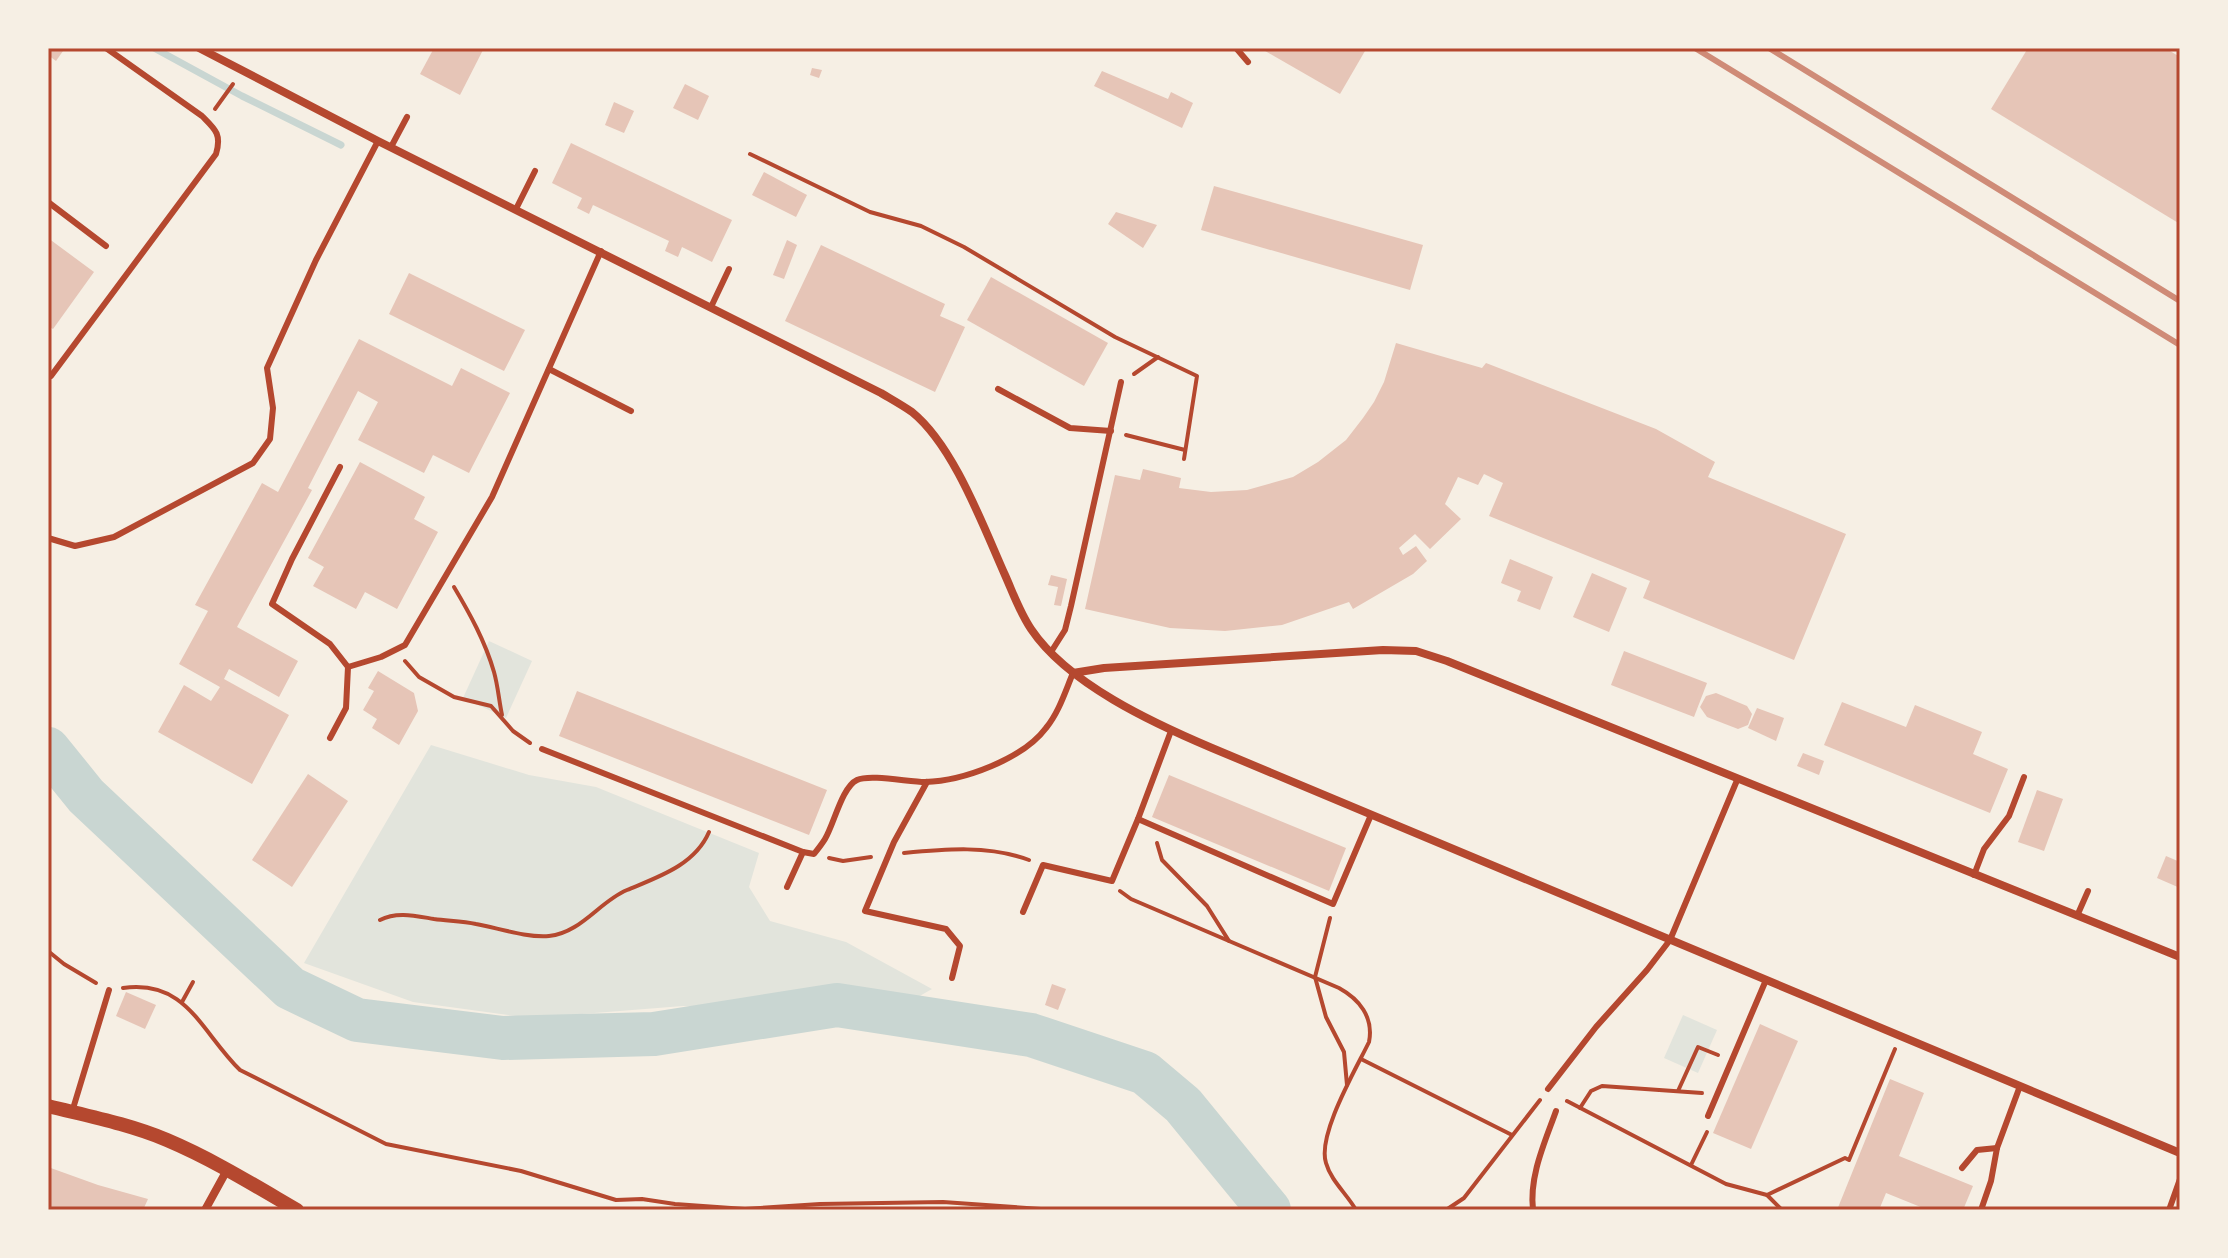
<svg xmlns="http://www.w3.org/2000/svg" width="2228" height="1258" font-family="Roboto,sans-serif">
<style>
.green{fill:#e2e4dc}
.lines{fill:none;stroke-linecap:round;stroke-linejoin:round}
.stream{stroke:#c9d6d2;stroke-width:7}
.river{stroke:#c9d6d2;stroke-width:44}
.building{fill:#e6c5b7}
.path{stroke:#b5482f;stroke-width:4}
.service{stroke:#b5482f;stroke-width:6}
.minor{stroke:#b5482f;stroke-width:8}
.tertiary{stroke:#b5482f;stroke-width:14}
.rail{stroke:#cf8b77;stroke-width:6}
.neatline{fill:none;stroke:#b5482f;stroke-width:3}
</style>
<rect width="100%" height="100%" fill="#f6efe4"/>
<!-- green -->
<g class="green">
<polygon points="489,641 532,661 506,718 463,698"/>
<polygon points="431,745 529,775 596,787 759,853 749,887 770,921 846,942 932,989 886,1015 796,1009 683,1006 531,1018 413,1002 304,963"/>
<polygon points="1683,1015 1717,1030 1698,1073 1664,1058"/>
</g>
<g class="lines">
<!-- stream -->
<polyline class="stream" points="154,48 242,96 341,145"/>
<!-- river -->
<polyline class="river" points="48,749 86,796 290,988 357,1020 503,1038 654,1034 837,1005 1031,1035 1145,1073 1183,1105 1269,1210"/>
</g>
<!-- building -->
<g class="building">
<polygon points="51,48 58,48 63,51 56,61 48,55"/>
<polygon points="434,48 484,48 460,95 420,74"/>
<polygon points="1260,48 1359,48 1365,51 1340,94"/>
<polygon points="2028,48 2165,48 2180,57 2180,224 1991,109"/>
<polygon points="812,68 822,70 819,78 810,75"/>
<polygon points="1102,71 1168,99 1171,92 1193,103 1182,128 1094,86"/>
<polygon points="685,84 709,96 698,120 673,108"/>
<polygon points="614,102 634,111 624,133 605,125"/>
<polygon points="571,143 732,220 712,262 682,247 678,257 665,251 669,241 593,205 589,214 577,208 582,198 552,183"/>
<polygon points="764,172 807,195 796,217 752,195"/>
<polygon points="1214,186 1423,245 1410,290 1201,230"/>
<polygon points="1116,212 1157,225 1143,248 1108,224"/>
<polygon points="48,238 94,272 53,329 48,326"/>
<polygon points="787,240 797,245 784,279 773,275"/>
<polygon points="821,245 945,304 940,316 965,327 935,392 785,321"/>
<polygon points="409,273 525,330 504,371 389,314"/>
<polygon points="991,277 1108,343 1084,386 967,320"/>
<polygon points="359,339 452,386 461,368 510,393 469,473 433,455 424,473 358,440 378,402 358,391 308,488 312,490 237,627 298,661 279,697 229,669 224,679 289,715 252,784 158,732 184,685 211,701 220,687 179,664 208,611 195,605 262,483 278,492"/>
<polygon points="1396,343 1482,368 1486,363 1656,429 1715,462 1708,477 1846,534 1794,660 1643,598 1650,581 1489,516 1503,483 1484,474 1478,485 1458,477 1445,504 1461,519 1430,549 1415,534 1399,548 1403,555 1416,546 1427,561 1413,574 1353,609 1349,602 1282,625 1225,631 1170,628 1085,609 1115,475 1140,480 1143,469 1181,478 1179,488 1211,492 1247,490 1293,477 1318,462 1346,440 1363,418 1374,402 1384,382"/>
<polygon points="360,462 425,497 414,519 438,532 397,609 365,592 356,609 313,586 324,567 308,558"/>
<polygon points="1510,559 1553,577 1540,610 1517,601 1521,591 1501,583"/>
<polygon points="1592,573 1627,588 1609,632 1573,617"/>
<polygon points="1051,575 1067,579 1061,606 1054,605 1058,587 1048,585"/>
<polygon points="1624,651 1707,683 1694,717 1611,685"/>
<polygon points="378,671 414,693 418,711 399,745 372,728 377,719 363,710 374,691 368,688"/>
<polygon points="577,691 827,790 809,835 559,736"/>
<polygon points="1716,693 1747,706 1752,714 1748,725 1738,729 1707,717 1700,707 1706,696"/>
<polygon points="1842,702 1906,727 1915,705 1982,732 1973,754 2008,769 1990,813 1824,745"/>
<polygon points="1757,708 1784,718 1776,741 1748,728"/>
<polygon points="1803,753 1824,761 1819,775 1797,766"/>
<polygon points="308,774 348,801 292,887 252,860"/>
<polygon points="1169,775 1346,848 1329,891 1152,817"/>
<polygon points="2037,790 2063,799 2044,851 2018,842"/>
<polygon points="2166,856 2180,862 2180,888 2157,878"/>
<polygon points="1052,984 1066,989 1058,1010 1045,1005"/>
<polygon points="126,992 156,1005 145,1029 116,1016"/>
<polygon points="1760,1024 1798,1041 1751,1149 1713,1133"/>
<polygon points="1890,1079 1924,1093 1899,1156 1973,1186 1963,1210 1928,1210 1886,1193 1879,1210 1837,1210"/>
<polygon points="48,1167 98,1185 148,1199 143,1210 48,1210"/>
</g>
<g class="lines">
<!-- path -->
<g class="path">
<polyline points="215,109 233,84"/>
<polyline points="750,154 870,212 921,226 964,247 1115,337 1197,376 1184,459"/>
<polyline points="1134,374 1158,357"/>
<polyline points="1126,435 1185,450"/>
<path d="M454,587C470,614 485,641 494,672C498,686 499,701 502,715"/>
<polyline points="405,661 419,677 454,697 491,706 513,731 530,743"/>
<polyline points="1157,843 1162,860 1207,906 1229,941"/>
<path d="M904,853C946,849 989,845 1029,860"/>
<polyline points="829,858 843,861 871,857"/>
<path d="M1120,891L1131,899L1339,988C1359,999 1374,1017 1369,1042C1356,1069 1317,1135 1326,1163C1331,1181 1347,1194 1356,1210"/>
<polyline points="1330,918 1315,977 1326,1017 1344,1052 1347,1085"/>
<path d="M380,920C397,911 416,916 434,919C448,921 462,921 476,924C498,928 527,938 549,936C581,933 600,901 627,890C658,877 695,865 709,832"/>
<polyline points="48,951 64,964 96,983"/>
<path d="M123,988C187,979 201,1032 240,1070L386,1144L521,1171L616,1200L642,1199L675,1204L745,1209L820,1204L943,1202L1055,1210"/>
<polyline points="182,1002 193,982"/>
<polyline points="1361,1059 1512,1135"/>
<polyline points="1678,1091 1698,1047 1718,1055"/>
<polyline points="1567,1101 1726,1184 1767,1195 1782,1210"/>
<polyline points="1580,1108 1591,1091 1602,1086 1702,1093"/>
<polyline points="1691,1165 1707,1132"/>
<polyline points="1767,1195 1845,1158 1849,1160 1895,1049"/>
<polyline points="1381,1210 1386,1210"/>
<polyline points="1446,1210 1464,1198 1540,1100"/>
</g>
<!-- service -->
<g class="service">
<polyline points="1236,48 1248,62"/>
<polyline points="391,147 407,117"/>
<polyline points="48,202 106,246"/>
<polyline points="516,209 535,171"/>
<polyline points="711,307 729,269"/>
<polyline points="549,369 631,411"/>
<path d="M51,376L216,154C222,134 215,129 202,116L106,48"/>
<polyline points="998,389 1070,428 1111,431"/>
<polyline points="48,538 75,546 114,537 253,463 270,439 273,408 267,368 316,260 378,141"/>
<polyline points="1051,652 1065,630 1071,606 1121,382"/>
<polyline points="348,667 381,657 405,645 492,497 601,251"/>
<polyline points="1171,731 1138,819 1333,904 1371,815"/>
<polyline points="330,738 346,708 348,667 330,644 272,604 292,559 340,467"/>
<path d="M542,749L803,852L814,854C818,849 822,844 825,839C834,824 842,787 857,780C870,774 909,782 925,782C963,781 1023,759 1046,728C1059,712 1065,692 1073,673"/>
<polyline points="927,782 894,842 865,911 946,929 960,946 952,978"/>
<polyline points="1974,875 1984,849 2009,816 2024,777"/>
<polyline points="787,887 803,852"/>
<polyline points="1023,912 1043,865 1112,881 1138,819"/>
<polyline points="2077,916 2088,891"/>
<polyline points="1548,1089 1596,1027 1647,970 1670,940 1738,778"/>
<polyline points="72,1112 109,990"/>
<polyline points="1708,1116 1766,980"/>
<polyline points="1962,1168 1977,1150 1997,1148"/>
<path d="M1533,1210C1529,1176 1545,1142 1556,1111"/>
<polyline points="1981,1210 1991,1181 1997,1148 2020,1086"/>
<polyline points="2169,1210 2180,1179"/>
</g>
<!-- minor -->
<g class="minor">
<path d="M199,48L378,141L881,393C891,399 902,405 912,412C954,446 983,526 1005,575C1013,593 1020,613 1031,629C1068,684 1153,723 1212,748L2180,1153"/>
<polyline points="1073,673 1104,668 1383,650 1416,651 1447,661 2180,957"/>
<polyline points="205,1210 227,1170"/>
</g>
<!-- tertiary -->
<path class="tertiary" d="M48,1106C88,1116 129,1124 167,1140C212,1159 254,1185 297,1210"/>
<!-- rail -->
<g class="rail">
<polyline points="1695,48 2180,345"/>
<polyline points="1769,48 2180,301"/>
</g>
</g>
<!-- border -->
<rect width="2228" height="1258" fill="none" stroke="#f6efe4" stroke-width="100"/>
<rect x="50" y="50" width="2128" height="1158" class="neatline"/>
</svg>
